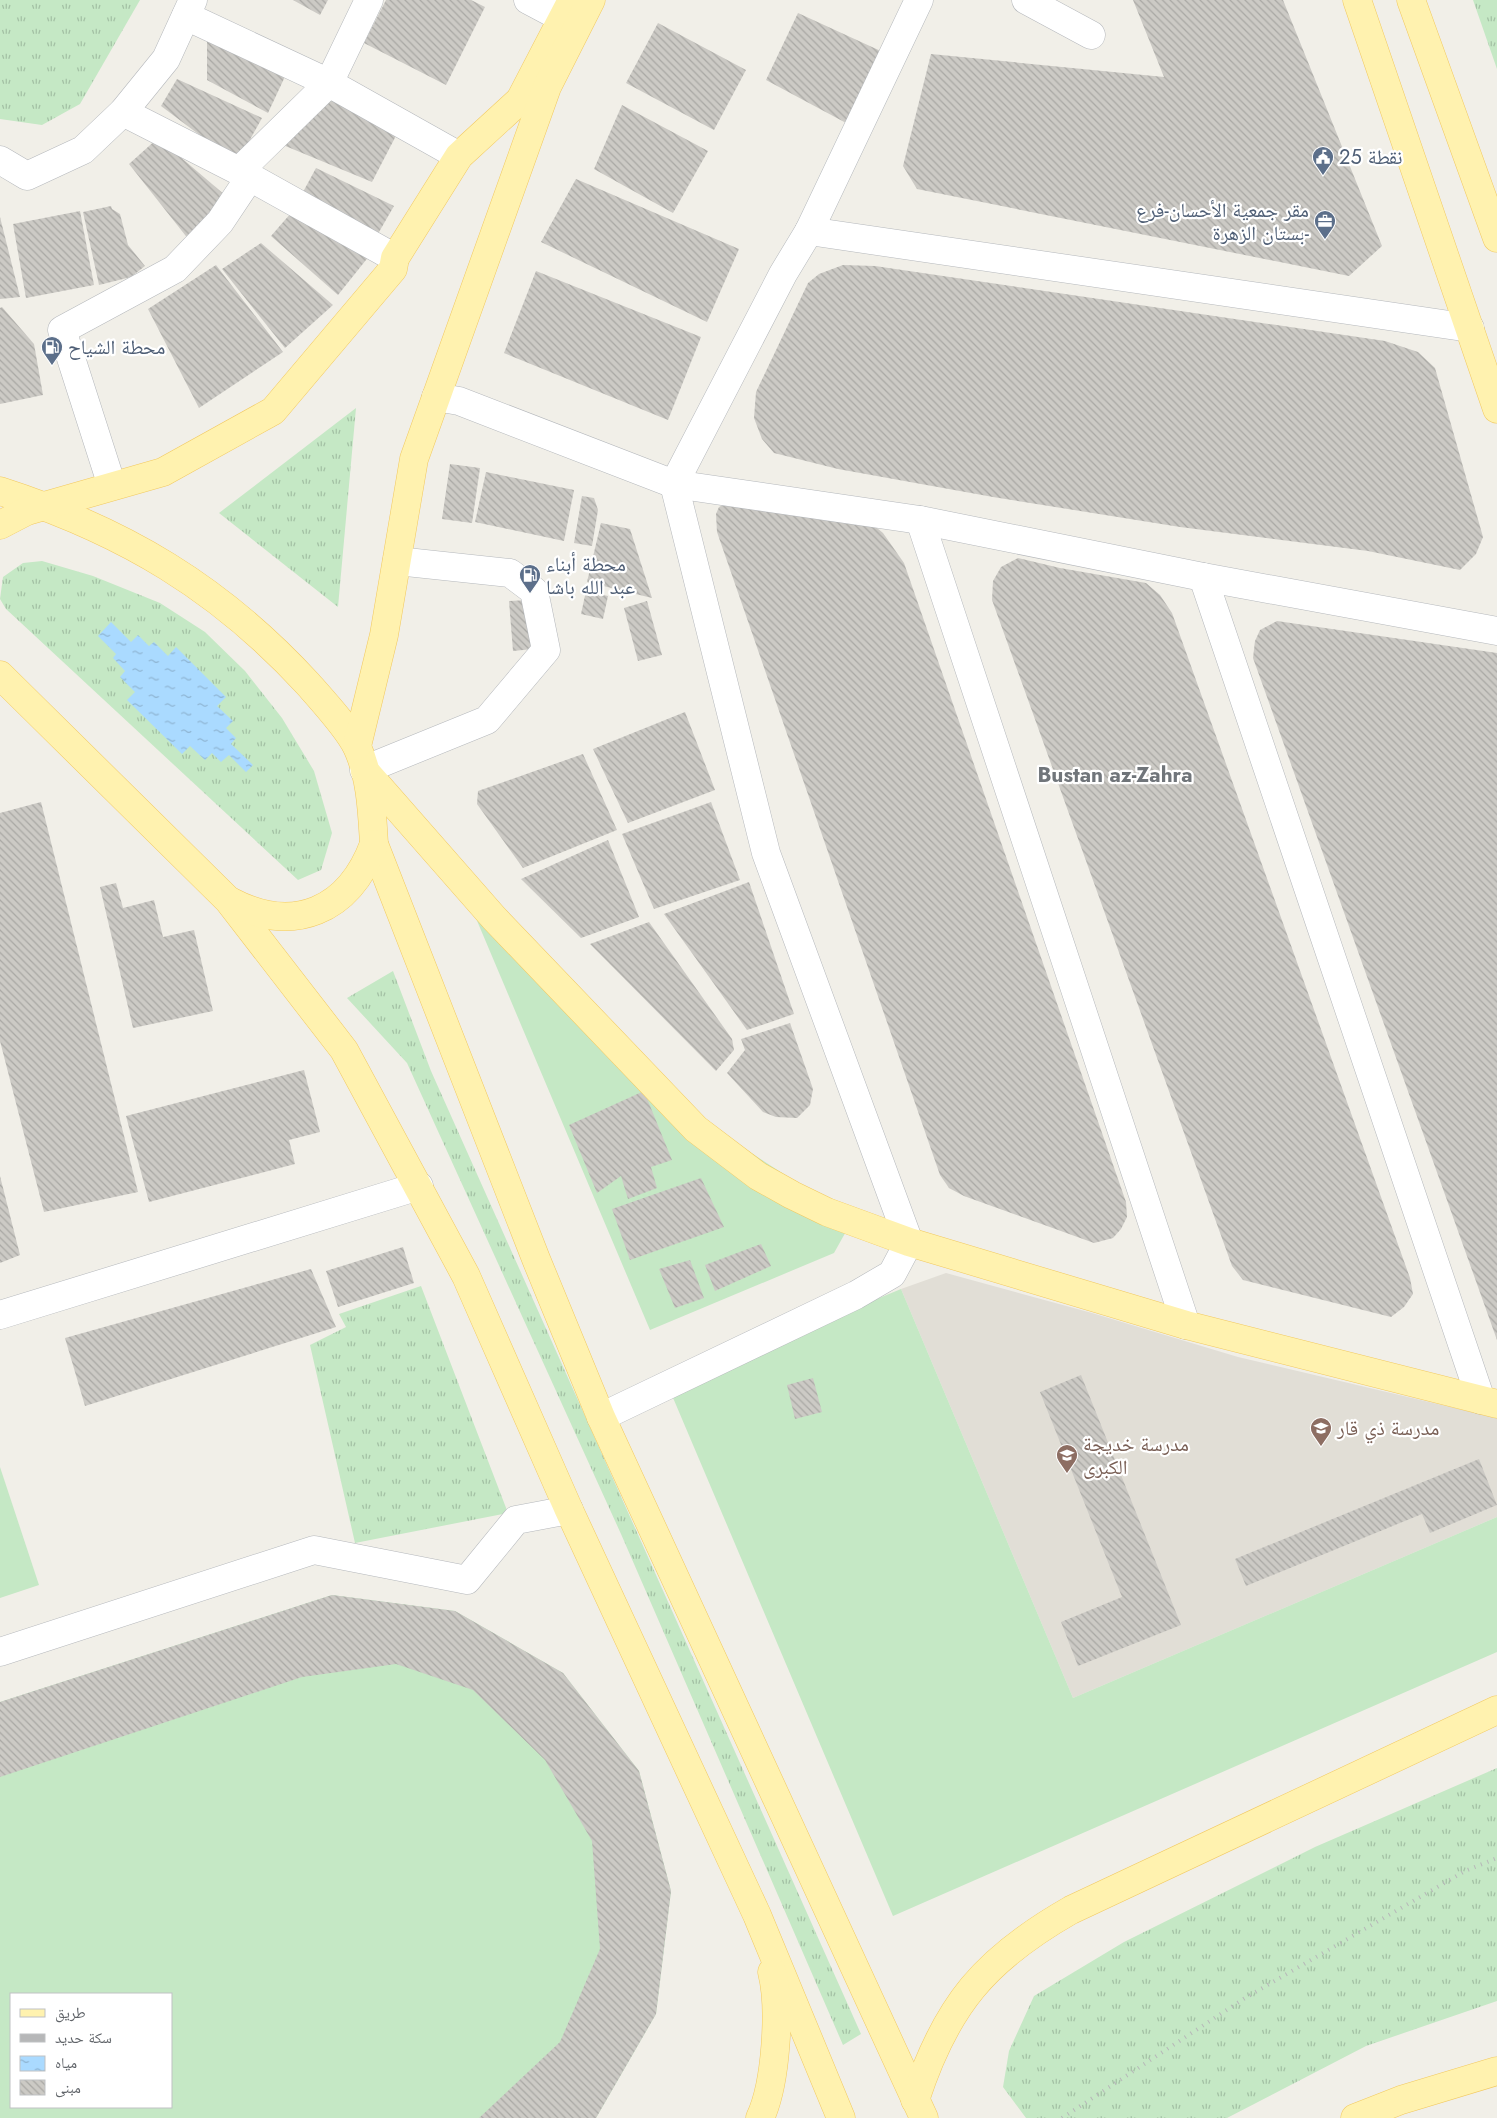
<svg xmlns="http://www.w3.org/2000/svg" width="1497" height="2118" font-family="Jost,'Noto Naskh Arabic',sans-serif">
<style>
.education{fill:#e1ded6}
.grass{fill:url(#grass-tufts)}
.garden{fill:#c5e8c5;fill-rule:evenodd}
.water{fill:url(#water-ripples)}
.building{fill:url(#building-back-hatch)}
.lines{fill:none;stroke-linecap:round;stroke-linejoin:round}
.minor-casing{stroke:#b5b8bc;stroke-width:29}
.major-casing{stroke:#f2c960;stroke-width:29}
.minor{stroke:#fff;stroke-width:28}
.major{stroke:#fff2af;stroke-width:28}
.rail{stroke:#b6b7b8;stroke-width:4;stroke-dasharray:1 6;stroke-linecap:butt}
.labels{text-anchor:middle;dominant-baseline:central;stroke-width:4.5;stroke-linejoin:round;paint-order:stroke}
.service-label{font-size:20px;fill:#4e5e75;stroke:#fff;text-anchor:start}
.education-label{font-size:20px;fill:#785e54;stroke:#fff;text-anchor:start}
.neighbourhood-label{font-size:21px;font-weight:bold;fill:#70757a;stroke:#fff}
</style>
<defs>
<pattern id="grass-tufts" width="24" height="20" patternUnits="userSpaceOnUse" patternTransform="scale(1.25)"><rect width="24" height="20" fill="#c5e8c5"/><path d="M3 7l-1-3M5 7V3M7 7l1-3M15 17l-1-3M17 17v-4M19 17l1-3" fill="none" stroke="#a3c0a4"/></pattern>
<pattern id="water-ripples" width="26" height="14" patternUnits="userSpaceOnUse" patternTransform="scale(1.25)"><rect width="26" height="14" fill="#aadaff"/><path d="M2 4q2-2 4 0t4 0M15 11q2-2 4 0t4 0" fill="none" stroke="#8eb4d2"/></pattern>
<pattern id="building-back-hatch" width="6" height="6" patternUnits="userSpaceOnUse" patternTransform="scale(1.25)"><rect width="6" height="6" fill="#cccac5"/><path d="M-1 5l2 2M0 0l6 6M5-1l2 2" fill="none" stroke="#a9a8a4"/></pattern>
</defs>
<rect width="100%" height="100%" fill="#f1efe8"/>
<!-- education -->
<polygon class="education" points="946,1273 1092,1313 1238,1357 1497,1418 1497,1517 1073,1698 901,1289"/>
<!-- grass -->
<g class="grass">
<polygon points="0,0 140,0 80,104 42,125 0,119"/>
<polygon points="1473,0 1497,0 1497,69"/>
<polygon points="356,408 338,607 219,513"/>
<polygon points="42,561 93,576 160,603 205,632 245,671 282,718 314,771 332,833 321,870 298,880 6,609 0,599 3,577 23,563"/>
<polygon points="393,971 431,1071 861,2034 843,2045 621,1534 407,1063 347,998"/>
<polygon points="421,1286 508,1513 355,1543 310,1345 346,1327 339,1314"/>
<polygon points="1497,1768 1497,2001 1366,2046 1227,2118 1026,2118 1003,2087 1009,2051 1034,1996 1124,1942 1315,1847"/>
</g>
<!-- garden -->
<g class="garden">
<polygon points="475,916 614,1064 853,1219 834,1253 650,1330"/>
<polygon points="901,1289 1073,1698 1497,1517 1497,1652 893,1916 668,1386"/>
<polygon points="0,1467 39,1585 0,1598"/>
<path d="M332,1595L455,1611L563,1673L639,1771L671,1891L656,2014L596,2118H0V1702ZM11,1994H171V2107H11Z"/>
</g>
<!-- water -->
<polygon class="water" points="111,622 131,642 138,635 149,646 154,642 168,656 176,647 226,697 217,706 233,721 226,728 236,738 231,744 253,765 246,772 229,755 221,762 212,753 205,760 190,746 182,754 127,700 135,692 120,677 125,671 113,658 116,654 98,636"/>
<!-- building -->
<g class="building">
<polygon points="293,0 328,0 320,15"/>
<polygon points="386,0 471,0 485,7 446,85 364,43"/>
<polygon points="1133,0 1283,0 1382,246 1349,276 917,189 903,166 931,54 1164,77"/>
<polygon points="798,13 885,53 848,124 766,80"/>
<polygon points="658,23 746,70 714,130 626,83"/>
<polygon points="207,33 289,68 268,113 207,80"/>
<polygon points="177,79 262,118 237,163 161,106"/>
<polygon points="317,83 399,130 372,182 283,145"/>
<polygon points="622,105 708,151 673,213 594,169"/>
<polygon points="158,138 232,201 189,240 129,164"/>
<polygon points="316,168 394,206 375,239 303,192"/>
<polygon points="576,179 739,249 707,322 541,242"/>
<polygon points="298,205 370,255 338,295 271,236"/>
<polygon points="111,206 112,209 120,214 128,245 145,266 131,277 99,285 83,212"/>
<polygon points="80,211 94,285 26,298 13,224"/>
<polygon points="0,217 20,297 0,299"/>
<polygon points="261,243 333,305 285,348 222,269"/>
<polygon points="216,265 283,352 199,408 148,309"/>
<polygon points="843,265 875,266 1385,341 1418,352 1435,368 1483,537 1476,554 1460,570 1368,551 1180,527 993,497 838,469 774,453 762,439 754,418 756,392 808,283 819,274"/>
<polygon points="536,271 701,337 668,420 504,353"/>
<polygon points="2,307 34,344 43,395 0,404 0,308"/>
<polygon points="450,464 480,468 472,523 442,519"/>
<polygon points="486,472 574,490 564,541 475,522"/>
<polygon points="582,496 594,498 598,510 592,546 574,543"/>
<polygon points="738,497 866,519 883,533 904,563 1126,1202 1127,1217 1121,1229 1113,1238 1094,1243 964,1196 949,1188 940,1175 717,532 716,514 719,507"/>
<polygon points="601,523 630,529 652,598 587,582"/>
<polygon points="1018,558 1060,568 1146,583 1160,595 1172,613 1410,1278 1413,1294 1404,1307 1391,1317 1243,1280 1232,1266 992,600 993,581 1001,567"/>
<polygon points="586,591 608,596 603,619 581,614"/>
<polygon points="529,600 533,649 513,651 509,601"/>
<polygon points="647,601 662,655 638,661 624,608"/>
<polygon points="1277,621 1497,653 1497,1340 1253,658 1255,641 1260,630"/>
<polygon points="685,712 715,790 628,823 593,749"/>
<polygon points="583,754 617,830 523,868 477,804 478,791"/>
<polygon points="41,802 138,1192 44,1212 0,1041 0,813"/>
<polygon points="711,802 740,880 654,909 622,834"/>
<polygon points="608,840 639,917 581,938 521,879"/>
<polygon points="749,882 794,1014 747,1030 664,914"/>
<polygon points="116,883 123,908 154,900 163,937 194,930 213,1011 133,1028 100,887"/>
<polygon points="649,922 732,1039 734,1050 716,1071 590,944"/>
<polygon points="790,1023 813,1089 810,1105 797,1118 776,1117 763,1112 727,1073 745,1050 741,1039"/>
<polygon points="304,1070 320,1132 289,1140 295,1164 149,1202 126,1116"/>
<polygon points="644,1091 672,1160 651,1167 657,1188 628,1199 621,1176 597,1193 569,1125"/>
<polygon points="0,1176 20,1255 0,1263"/>
<polygon points="701,1178 724,1227 630,1260 612,1209"/>
<polygon points="761,1244 771,1266 715,1291 705,1265"/>
<polygon points="403,1247 414,1283 338,1307 326,1271"/>
<polygon points="690,1260 704,1298 675,1308 659,1269"/>
<polygon points="311,1269 336,1327 85,1406 65,1338"/>
<polygon points="1081,1375 1181,1625 1078,1666 1061,1622 1122,1597 1040,1392"/>
<polygon points="813,1378 822,1412 795,1419 787,1385"/>
<polygon points="1479,1459 1497,1505 1430,1533 1422,1514 1246,1586 1235,1559"/>
<polygon points="332,1595 455,1611 563,1673 639,1771 671,1891 656,2014 596,2118 479,2118 560,2042 600,1949 592,1841 545,1760 473,1690 396,1664 302,1677 0,1777 0,1702"/>
</g>
<g class="lines">
<!-- minor casing -->
<g class="minor-casing">
<g id="minor">
<polyline points="528,0 562,18"/>
<polyline points="1026,0 1091,35"/>
<polyline points="186,16 329,83 459,156"/>
<polyline points="123,112 239,171 395,258"/>
<polyline points="0,160 27,176 83,150 123,112 166,59 193,0"/>
<polyline points="809,231 1470,328"/>
<polyline points="436,397 459,401 674,484 920,520 1203,577 1497,631"/>
<polyline points="112,486 62,330 175,269 220,222 248,180 239,171 329,83 369,0"/>
<polyline points="920,520 1186,1325"/>
<polyline points="1203,577 1481,1400"/>
<polyline points="364,770 487,720 546,650 534,591 510,573 397,561"/>
<polyline points="0,1315 419,1186"/>
<polyline points="601,1417 856,1295 892,1274 909,1242 766,853 674,484 783,274 809,231 919,0"/>
<polyline points="0,1652 314,1550 467,1580 516,1520 569,1510"/>
</g>
</g>
<!-- major casing -->
<g class="major-casing">
<g id="major">
<polyline points="1357,0 1497,409"/>
<polyline points="1411,0 1497,238"/>
<path d="M0,491C124,531 220,588 308,684C322,700 348,728 357,747C371,777 372,812 374,844L536,1259L601,1417L924,2118"/>
<polyline points="0,525 27,511 163,472 273,411 393,269 395,258 459,156 520,100 572,0"/>
<polyline points="0,675 228,900 344,1050 466,1276 569,1510 757,1915 841,2118"/>
<polyline points="357,746 384,635 414,459 547,87 591,0"/>
<polyline points="365,771 494,918 696,1129 758,1176 792,1195 827,1212 909,1242 1186,1325 1497,1404"/>
<path d="M230,901C294,935 349,911 374,844"/>
<path d="M915,2100C946,2005 985,1959 1071,1910L1497,1710"/>
<path d="M760,2118C776,2084 781,2008 772,1972"/>
<polyline points="1355,2118 1401,2100 1497,2071"/>
</g>
</g>
<!-- minor -->
<use href="#minor" class="minor"/>
<!-- major -->
<use href="#major" class="major"/>
<!-- rail -->
<polyline class="rail" points="1062,2118 1245,1998 1465,1871 1497,1858"/>
</g>
<!-- icons -->
<defs>
<g id="civic-pin" transform="scale(1.125)"><path d="M0 17L-7.5 6A9.5 9.5 0 1 1 7.5 6Z" fill="#5c6f8a" stroke="#fff"/><path d="M-.6-6.5H3V-4.5H.6V-3L4-1V1h2V6H-6V1h2V-1L-.6-3ZM-1.2 2.5V6h2.4V2.5Z" fill="#fff"/></g>
<g id="office-pin" transform="scale(1.125)"><path d="M0 17L-7.5 6A9.5 9.5 0 1 1 7.5 6Z" fill="#5c6f8a" stroke="#fff"/><path d="M-6-3h4V-5.5h4V-3h4V5H-6ZM-1-4.5V-3h2v-1.5ZM-6 0V1H6V0Z" fill="#fff"/></g>
<g id="fuel-pin" transform="scale(1.125)"><path d="M0 17L-7.5 6A9.5 9.5 0 1 1 7.5 6Z" fill="#5c6f8a" stroke="#fff"/><path d="M-5.5-6h7V0h2V4h1.3V-2.5L3-4.5l.8-.8L6-3V5H2.5V1h-1V6h-7ZM-4.2-4.7v3.2H.2V-4.7Z" fill="#fff"/></g>
<g id="school-pin" transform="scale(1.125)"><path d="M0 17L-7.5 6A9.5 9.5 0 1 1 7.5 6Z" fill="#8d6e63" stroke="#fff"/><path d="M0-5L7-2L0 1L-7-2ZM-4 1L0 2.5L4 1V4Q0 6-4 4Z" fill="#fff"/></g>
</defs>
<g fill-rule="evenodd">
<use href="#civic-pin" x="1323" y="157"/>
<use href="#office-pin" x="1325" y="221"/>
<use href="#fuel-pin" x="52" y="347"/>
<use href="#fuel-pin" x="530" y="575"/>
<use href="#school-pin" x="1321" y="1428"/>
<use href="#school-pin" x="1067" y="1455"/>
</g>
<g class="labels">
<!-- service labels -->
<g class="service-label">
<text x="1339" y="157">نقطة 25</text>
<text x="1309" y="210" text-anchor="end">مقر جمعية الأحسان-فرع<tspan x="1309" dy="23">بستان الزهرة-</tspan></text>
<text x="68" y="347">محطة الشياح</text>
<text x="546" y="564">محطة أبناء<tspan x="546" dy="23">عبد الله باشا</tspan></text>
</g>
<!-- education labels -->
<g class="education-label">
<text x="1337" y="1428">مدرسة ذي قار</text>
<text x="1083" y="1444">مدرسة خديجة<tspan x="1083" dy="23">الكبرى</tspan></text>
</g>
<!-- neighbourhood labels -->
<g class="neighbourhood-label">
<text x="1115" y="775">Bustan az-Zahra</text>
</g>
</g>
<!-- legend -->
<rect x="10" y="1993" width="162" height="115" fill="#ffffff" stroke="#bfc1c3"/>
<rect x="20" y="2009" width="25" height="8" fill="#fff2af" stroke="#bfc1c3"/>
<text x="55" y="2018" font-size="15" fill="#5f6368">طريق</text>
<rect x="20" y="2034" width="25" height="8" fill="#b6b7b8" stroke="#bfc1c3"/>
<text x="55" y="2043" font-size="15" fill="#5f6368">سكة حديد</text>
<rect x="20" y="2056" width="25" height="15" fill="url(#water-ripples)" stroke="#bfc1c3"/>
<text x="55" y="2068" font-size="15" fill="#5f6368">مياه</text>
<rect x="20" y="2080" width="25" height="15" fill="url(#building-back-hatch)" stroke="#bfc1c3"/>
<text x="55" y="2093" font-size="15" fill="#5f6368">مبنى</text>
</svg>
